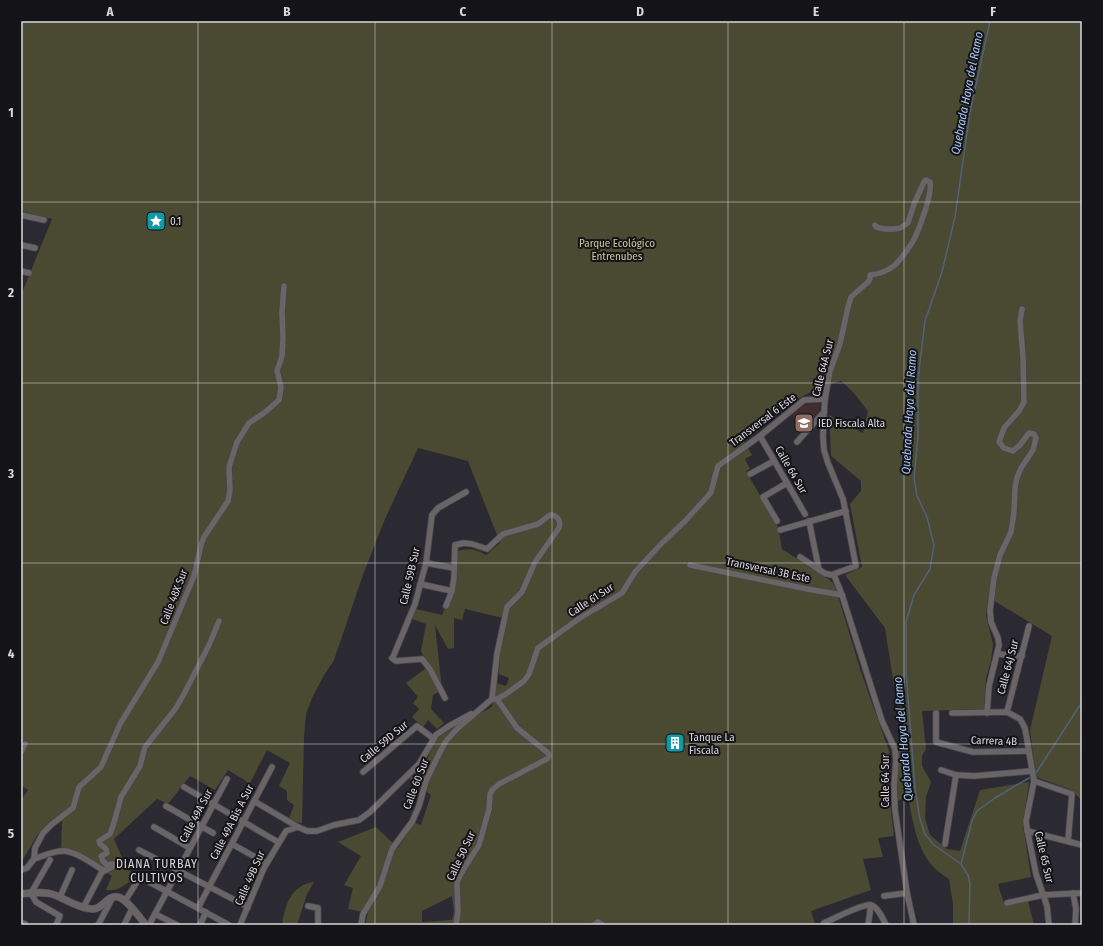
<svg xmlns="http://www.w3.org/2000/svg" width="1103" height="946" font-family="'Fira Sans Condensed',sans-serif">
<style>
.education{fill:#412d2f}
.green{fill:#494a31;fill-rule:evenodd}
.lines{fill:none;stroke-linecap:round;stroke-linejoin:round}
.stream{stroke:#516179;stroke-width:1.5}
.minor-casing{stroke:#47464d;stroke-width:7}
.tertiary-casing{stroke:#47464d;stroke-width:8}
.minor{stroke:#696465;stroke-width:5.5}
.tertiary{stroke:#696465;stroke-width:7}
.grid{fill:none;stroke:#d8d7dc;stroke-width:1;stroke-opacity:0.55}
.labels{text-anchor:middle;dominant-baseline:central;stroke-width:4;stroke-linejoin:round;paint-order:stroke}
.poi-label{font-size:11px;fill:#d8d7dc;stroke:#141317;text-anchor:start}
.park-label{font-size:11px;fill:#c7ca93;stroke:#141317}
.street-label{font-size:11px;fill:#d8d7dc;stroke:#141317}
.water-label{font-size:12px;font-style:italic;fill:#a7c7f4;stroke:#141317}
.neighbourhood-label{font-size:12px;letter-spacing:1px;fill:#d8d7dc;stroke:#141317}
.neatline{fill:none;stroke:#d8d7dc;stroke-width:1.5}
.grid-label{font-size:13px;text-anchor:middle;font-weight:bold;fill:#d8d7dc}
</style>
<rect width="100%" height="100%" fill="#2b2a32"/>
<!-- education -->
<polygon class="education" points="820,402 819,415 802,431 791,413 804,405"/>
<!-- green -->
<g class="green">
<path d="M21,21H1082V801L1072,790L1036,777L1030,730L1052,636L988,597L986,616L993,644L991,661L986,678L984,709L922,711L926,749L922,756V766L931,782L926,797L925,818L930,835L947,849L960,851L980,790L1029,782L1023,825L1031,877L998,884L1004,904L1028,901L1034,925H953V904L949,879C918,862 914,828 908,796L898,801L897,782L899,762L897,744L908,742L898,712L885,628L845,575L862,567L850,504L861,491V481L831,456L829,415L863,433L868,411L853,392L841,381L818,388L796,400L744,441L752,455L745,459L750,469L746,471L778,527L782,549L830,580L835,586L861,672L889,751L891,764L889,779V795L894,836L878,838L883,857L863,859L871,890L811,911L815,924L823,922L824,925H365L368,913L348,909L353,888L344,885L361,856L338,842L376,827L398,848L415,823L421,825L431,795L409,778L427,760L432,747L437,739L447,731L492,707L496,683L506,686L509,678L499,674L500,654L507,619L465,609L462,620L454,618V648L448,649L435,625L442,690L433,695L431,709L444,723L437,729L428,720L423,727L412,717L419,709L413,703L418,697L406,683L425,669H429L421,651L426,624L412,619L416,609L442,615L452,591L458,551C469,548 477,549 486,555L500,543L468,461L418,448L385,519L364,572L334,660L323,677L312,698L306,714L304,737L302,823L288,821L294,805L287,800V791L279,786L290,763L267,750L249,785L246,781L228,770L215,790L190,776L168,804L157,799L114,839L123,860L121,866L137,875C128,883 119,892 106,890L112,876L61,847L62,820L69,814L64,811C54,818 43,826 36,837C31,845 27,854 21,862V800L28,790L21,785V295L52,219L21,211ZM452,896L454,911L452,920L422,922V911Z"/>
<path d="M314,882L307,894L297,925H282C285,905 291,885 314,882Z"/>
</g>
<g class="lines">
<!-- stream -->
<g class="stream">
<polyline points="21,22 22,21"/>
<polyline points="1036,773 1082,702"/>
<polyline points="961,864 972,821 977,811 995,798 1029,778"/>
<polyline points="969,925 970,884 968,875 961,864 934,845 925,834 920,819 915,788 906,671 906,622 914,595 930,569 934,545 927,517 917,496 914,478 918,436 918,379 925,321 942,272 955,217 970,112 990,21"/>
</g>
<!-- minor casing -->
<g class="minor-casing">
<g id="minor">
<polyline points="21,215 44,220"/>
<polyline points="21,245 35,248"/>
<polyline points="21,271 29,273"/>
<polyline points="760,436 805,514"/>
<polyline points="797,442 824,412"/>
<polyline points="750,474 774,461"/>
<polyline points="777,521 763,497 787,483"/>
<polyline points="809,521 819,570"/>
<polyline points="780,530 846,511"/>
<path d="M800,557L824,573L831,575L856,566L843,499L828,463L824,450L823,437L824,412L825,399L830,371L840,344L848,307L851,297L868,282L870,279V275C879,274 888,271 895,265C900,260 908,249 912,243C918,233 933,193 930,182L926,180L924,182L914,204L908,223L900,228L894,229H885L876,227L875,225"/>
<polyline points="426,563 454,568"/>
<polyline points="690,565 807,589 842,595"/>
<polyline points="834,575 842,595 882,721 895,749 896,761 894,786 895,810 907,893 914,925"/>
<polyline points="420,584 452,591"/>
<polyline points="998,654 1022,656"/>
<polyline points="445,698 430,669 422,659 396,661 392,658 393,657 415,604 426,563 432,515 438,508 466,492"/>
<polyline points="492,699 497,699 506,694 524,681 529,674 538,648 580,618 622,593 635,572 661,544 685,521 708,496 711,492 718,466 760,436 804,400 825,399"/>
<polyline points="1007,712 1029,626"/>
<polyline points="936,713 936,742 973,752 1029,751"/>
<polyline points="952,713 1007,712 1020,719 1025,728 1034,781 1026,821 1027,829 1036,874 1047,906 1049,925"/>
<polyline points="987,713 989,686 999,645 998,638 991,622 990,610 994,578 1000,555 1011,532 1014,512 1015,488 1017,478 1021,468 1033,450 1036,438 1034,434 1029,433 1020,445 1013,451 1004,448 999,442 1004,428 1019,411 1024,402 1023,357 1020,321 1022,309"/>
<polyline points="21,752 25,744"/>
<polyline points="941,770 956,775 974,776 1032,771"/>
<polyline points="363,772 417,726 434,739"/>
<polyline points="1034,781 1072,794 1068,841"/>
<polyline points="184,787 278,842"/>
<polyline points="254,801 298,827 307,831 317,831 334,825 359,820 370,812 419,764 436,735 449,726 471,714"/>
<polyline points="166,806 213,833"/>
<polyline points="154,827 190,848"/>
<polyline points="1027,831 1082,845"/>
<polyline points="232,844 266,863"/>
<polyline points="945,844 956,775"/>
<polyline points="139,850 248,907"/>
<path d="M34,859C43,856 55,850 65,851C79,853 93,864 104,871L112,867L113,864L107,865L103,861L101,856L107,853L106,849L100,844L99,841L110,834L113,826L121,797L140,766L145,747L176,708L185,692L209,645L219,621"/>
<polyline points="50,860 31,893 36,902 60,916 56,925"/>
<polyline points="21,870 27,868 34,859 35,848 43,833 52,824 73,808 79,787 101,767 120,724 158,662 194,576 201,545 204,537 228,501 230,490 229,467 237,442 249,423 264,413 279,400 281,387 277,371 282,356 283,339 282,312 284,286"/>
<polyline points="1073,893 1076,909 1075,925"/>
<polyline points="884,896 907,893"/>
<polyline points="60,897 72,870"/>
<polyline points="125,901 140,877 229,925"/>
<polyline points="1007,903 1043,895 1082,893"/>
<polyline points="308,906 318,908 318,925"/>
<polyline points="83,908 103,870"/>
<polyline points="198,908 272,767"/>
<polyline points="155,914 177,925"/>
<polyline points="21,923 25,924"/>
<path d="M824,923C833,919 864,903 871,905C878,907 883,919 886,925"/>
<polyline points="98,925 113,897"/>
<polyline points="124,925 132,909"/>
<polyline points="149,925 227,779"/>
<polyline points="200,925 206,912"/>
<polyline points="240,925 264,868 286,831 298,827"/>
<path d="M361,925L363,914L380,886L392,849L412,822L419,806L426,781L439,754L446,741L457,729L492,699L497,654L507,607L522,592L535,562L559,528C561,521 558,515 550,515L538,524L503,534L487,549L472,544L464,543L455,545L454,578L452,591L446,606"/>
<polyline points="456,925 458,912 457,882 463,870 479,845 489,809 490,794 492,790 499,784 547,759 549,756 548,753 517,728 497,699"/>
<polyline points="594,925 598,922 603,925"/>
<polyline points="868,925 870,912 870,905"/>
</g>
</g>
<!-- tertiary casing -->
<g class="tertiary-casing">
<path id="tertiary" d="M21,894C32,893 44,891 55,895C67,900 78,908 92,909C103,910 107,894 118,897C127,899 140,918 146,925"/>
</g>
<!-- minor -->
<use href="#minor" class="minor"/>
<!-- tertiary -->
<use href="#tertiary" class="tertiary"/>
</g>
<!-- grid -->
<path class="grid" d="M198,21V925M375,21V925M552,21V925M728,21V925M904,21V925M21,202H1082M21,383H1082M21,563H1082M21,744H1082"/>
<!-- icons -->
<defs>
<g id="sight-square" transform="scale(1)"><rect x="-9" y="-9" width="18" height="18" rx="4" fill="#0f9aa8" stroke="#141317"/><path d="M0-6L1.8-2.2L6-1.7L2.9 1.2L3.7 5.4L0 3.3L-3.7 5.4L-2.9 1.2L-6-1.7L-1.8-2.2Z" fill="#fff"/></g>
<g id="school-square" transform="scale(1)"><rect x="-9" y="-9" width="18" height="18" rx="4" fill="#8d6e63" stroke="#141317"/><path d="M0-5L7-2L0 1L-7-2ZM-4 1L0 2.5L4 1V4Q0 6-4 4Z" fill="#fff"/></g>
<g id="building-square" transform="scale(1)"><rect x="-9" y="-9" width="18" height="18" rx="4" fill="#0f9aa8" stroke="#141317"/><path d="M-4-6H4V6H1V3H-1V6H-4ZM-2.5-4.3h1.7v1.8h-1.7ZM.8-4.3h1.7v1.8H.8ZM-2.5-1h1.7V.8h-1.7ZM.8-1h1.7V.8H.8Z" fill="#fff"/></g>
</defs>
<g fill-rule="evenodd">
<use href="#sight-square" x="156" y="221"/>
<use href="#school-square" x="804" y="423"/>
<use href="#building-square" x="675" y="743"/>
</g>
<g class="labels">
<!-- poi labels -->
<g class="poi-label">
<text x="170" y="221">0.1</text>
<text x="818" y="423">IED Fiscala Alta</text>
<text x="689" y="737">Tanque La<tspan x="689" dy="13">Fiscala</tspan></text>
</g>
<!-- park labels -->
<g class="park-label">
<text x="617" y="243">Parque Ecológico<tspan x="617" dy="13">Entrenubes</tspan></text>
</g>
<!-- street labels -->
<g class="street-label">
<text transform="translate(823 368) rotate(-76)">Calle 64A Sur</text>
<text transform="translate(763 420) rotate(-37)">Transversal 6 Este</text>
<text transform="translate(791 470) rotate(60)">Calle 64 Sur</text>
<text transform="translate(768 570) rotate(12)">Transversal 3B Este</text>
<text transform="translate(410 576) rotate(-77)">Calle 59B Sur</text>
<text transform="translate(174 597) rotate(-69)">Calle 48X Sur</text>
<text transform="translate(591 600) rotate(-33)">Calle 61 Sur</text>
<text transform="translate(1008 667) rotate(-75)">Calle 64J Sur</text>
<text transform="translate(994 741) rotate(2)">Carrera 4B</text>
<text transform="translate(384 742) rotate(-40)">Calle 59D Sur</text>
<text transform="translate(885 781) rotate(-90)">Calle 64 Sur</text>
<text transform="translate(416 784) rotate(-69)">Calle 60 Sur</text>
<text transform="translate(196 816) rotate(-62)">Calle 49A Sur</text>
<text transform="translate(232 822) rotate(-63)">Calle 49A Bis A Sur</text>
<text transform="translate(461 856) rotate(-65)">Calle 50 Sur</text>
<text transform="translate(1044 857) rotate(77)">Calle 65 Sur</text>
<text transform="translate(250 878) rotate(-66)">Calle 49B Sur</text>
</g>
<!-- water labels -->
<g class="water-label">
<text transform="translate(967 93) rotate(-79)">Quebrada Haya del Ramo</text>
<text transform="translate(909 412) rotate(-87)">Quebrada Haya del Ramo</text>
<text transform="translate(903 739) rotate(-95)">Quebrada Haya del Ramo</text>
</g>
<!-- neighbourhood labels -->
<g class="neighbourhood-label">
<text x="157" y="864">DIANA TURBAY<tspan x="157" dy="14">CULTIVOS</tspan></text>
</g>
</g>
<!-- border -->
<rect width="1103" height="946" fill="none" stroke="#141317" stroke-width="44"/>
<rect x="22" y="22" width="1059" height="902" class="neatline"/>
<g class="grid-label">
<text x="110" y="16">A</text>
<text x="287" y="16">B</text>
<text x="463" y="16">C</text>
<text x="640" y="16">D</text>
<text x="816" y="16">E</text>
<text x="993" y="16">F</text>
<text x="11" y="117">1</text>
<text x="11" y="297">2</text>
<text x="11" y="478">3</text>
<text x="11" y="658">4</text>
<text x="11" y="838">5</text>
</g>
</svg>
